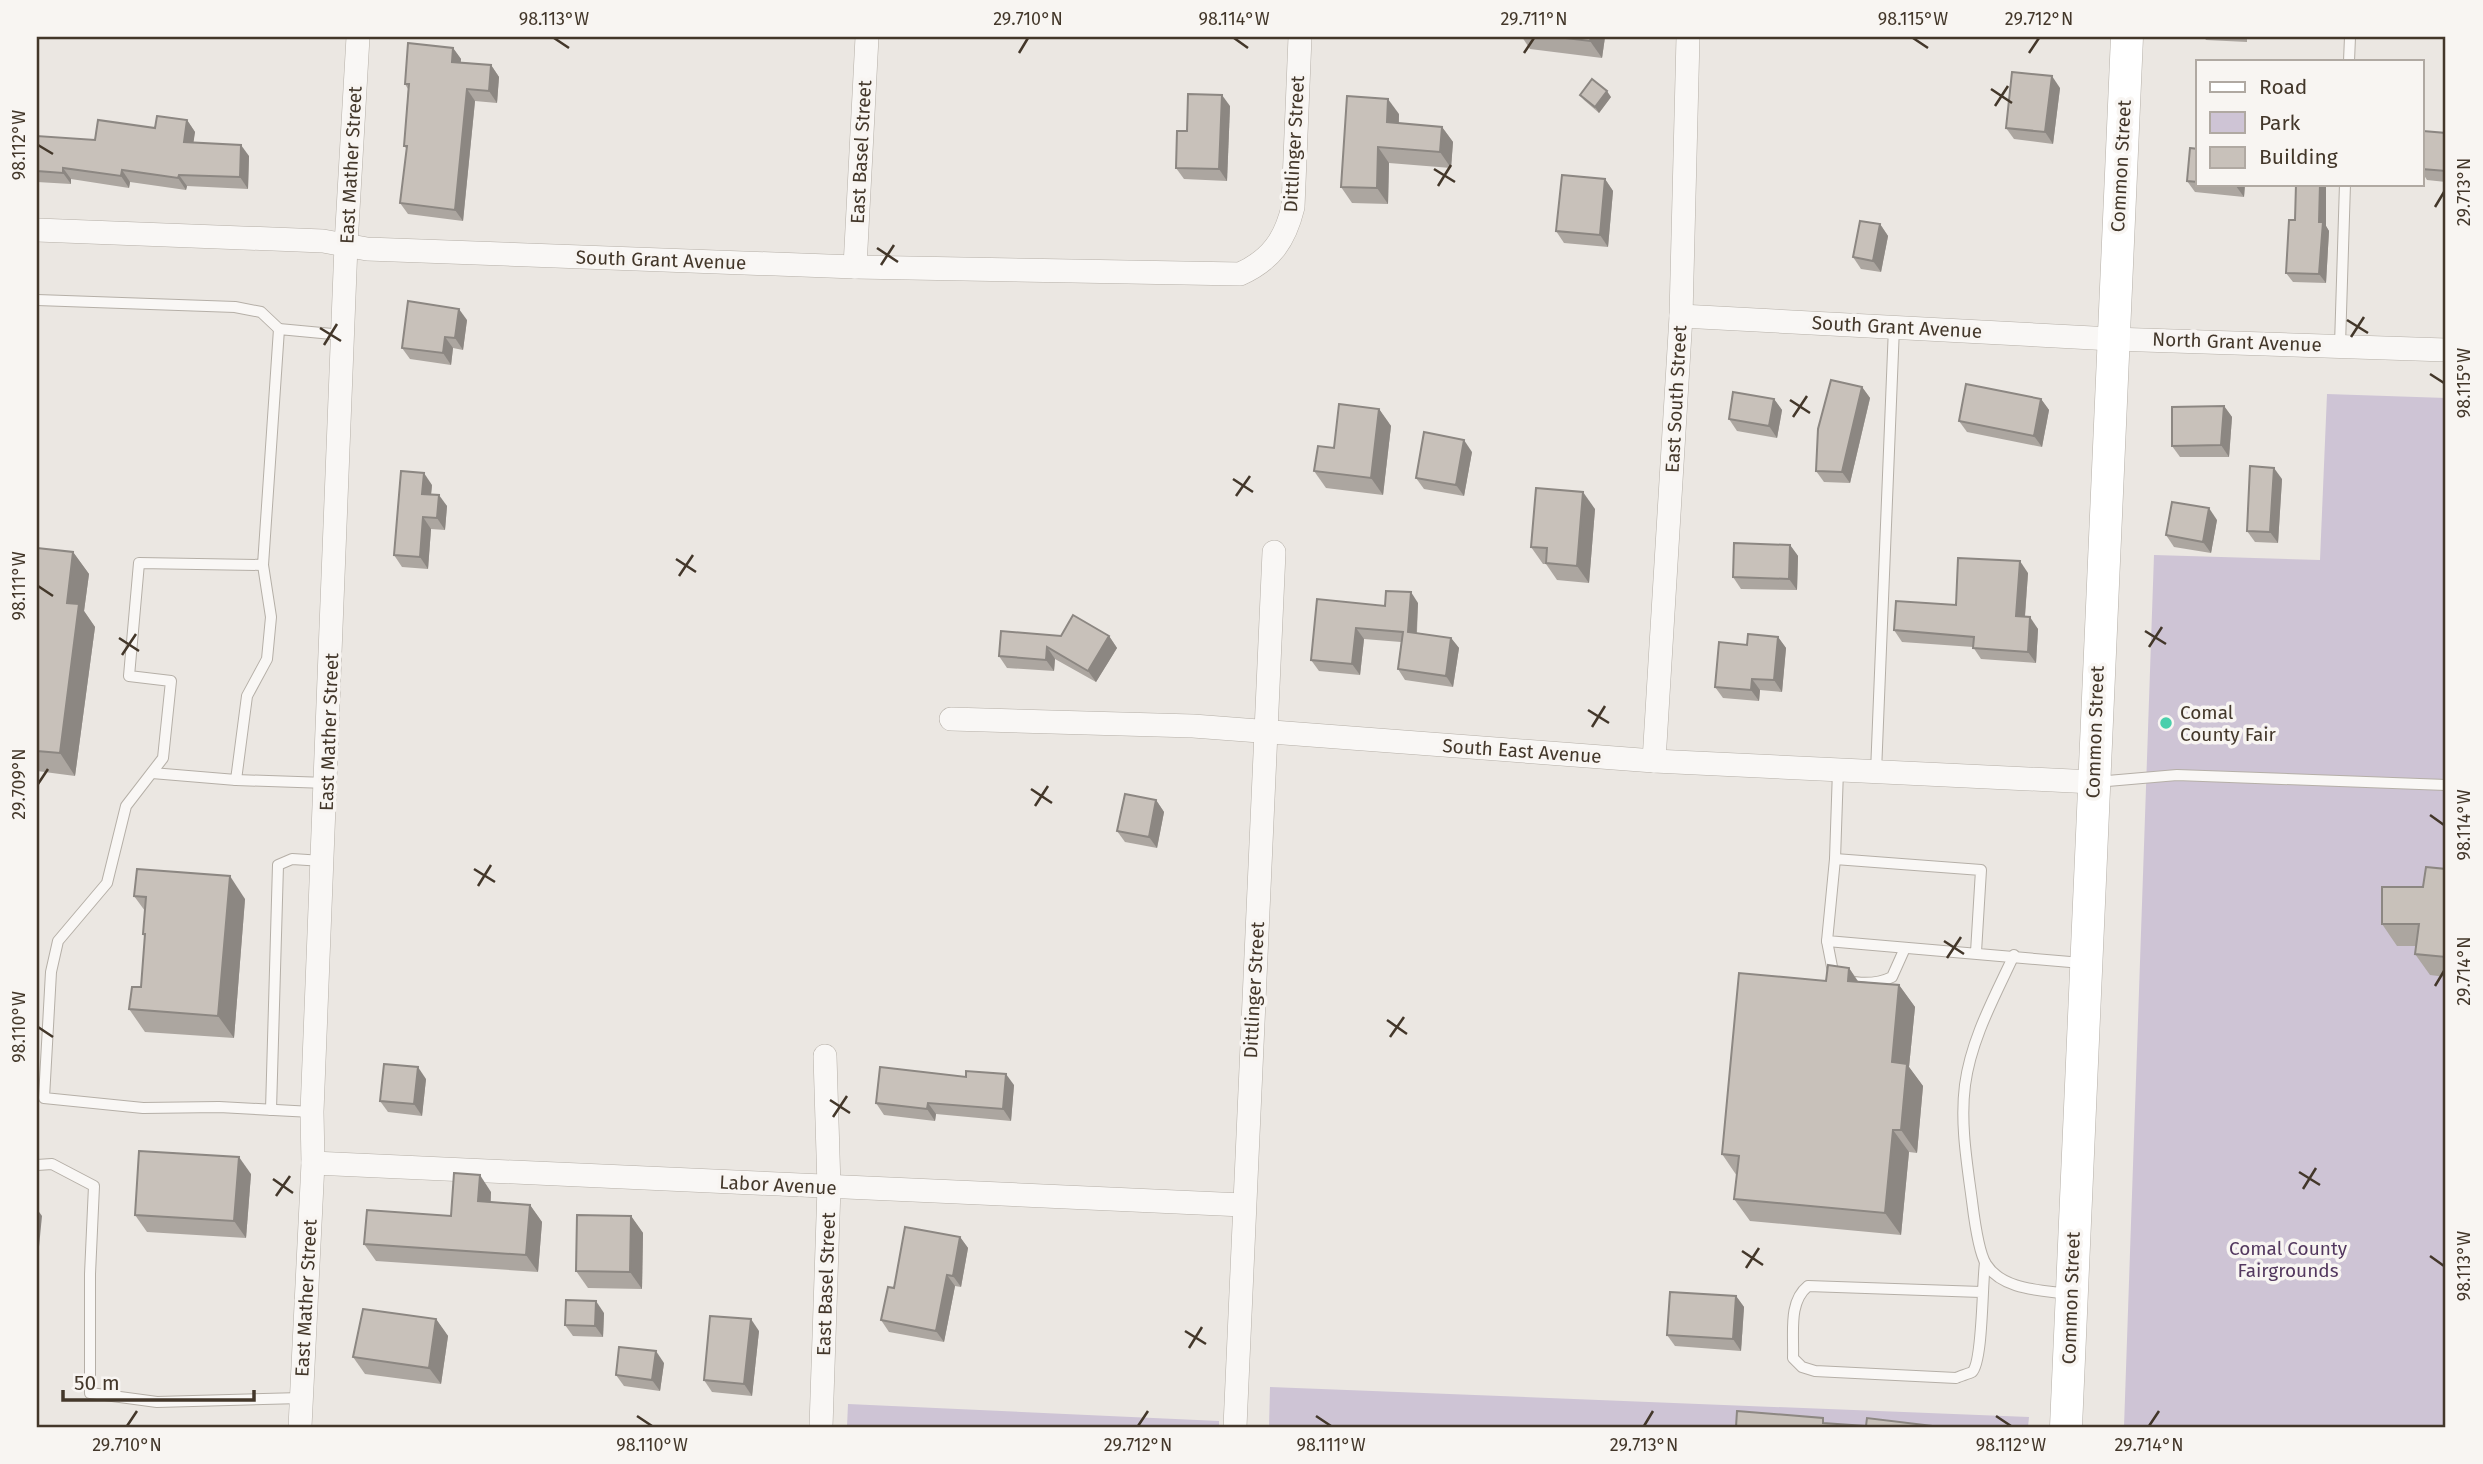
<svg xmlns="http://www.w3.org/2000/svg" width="2483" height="1464" font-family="'Fira Sans',sans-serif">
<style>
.green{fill:#cec4d5}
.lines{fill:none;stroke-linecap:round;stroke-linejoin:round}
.lane-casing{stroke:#b5afa7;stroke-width:12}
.street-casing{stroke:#b5afa7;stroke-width:24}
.secondary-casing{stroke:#b5afa7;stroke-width:33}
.lane{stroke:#f9f7f5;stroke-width:10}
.street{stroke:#f9f7f5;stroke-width:23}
.secondary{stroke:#fff;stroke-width:32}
.wall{fill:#aca6a0}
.shaded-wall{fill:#8c8782}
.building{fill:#c8c1ba;stroke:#8c8782;stroke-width:2}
.ticks{fill:none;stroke:#43372a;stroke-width:2.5}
.poi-dot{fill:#49cfac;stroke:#f8f5f2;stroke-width:2.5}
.labels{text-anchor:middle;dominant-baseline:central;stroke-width:7;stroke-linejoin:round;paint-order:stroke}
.street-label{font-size:19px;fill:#43372a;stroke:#f8f5f2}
.poi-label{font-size:19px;fill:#43372a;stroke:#f8f5f2;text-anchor:start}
.park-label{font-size:19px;fill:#53385f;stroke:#f8f5f2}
.neatline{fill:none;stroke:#43372a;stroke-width:2.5}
.ticks-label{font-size:18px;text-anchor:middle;fill:#43372a}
</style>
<rect width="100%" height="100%" fill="#ebe7e2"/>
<!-- green -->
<g class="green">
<polygon points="2327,394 2446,398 2446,1427 2124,1427 2154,555 2320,560"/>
<polygon points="1270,1387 2029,1417 2028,1427 1269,1427"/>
<polygon points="848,1404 1219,1421 1219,1427 847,1427"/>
</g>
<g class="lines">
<!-- lane casing -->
<g class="lane-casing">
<g id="lane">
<polyline points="2349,61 2350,37"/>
<polyline points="37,300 235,307 261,312 279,329"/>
<polyline points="2340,345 2345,184"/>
<polyline points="1876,772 1894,327"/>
<polyline points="152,773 236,780 247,696 267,659 271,617 263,565"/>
<polyline points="236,780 327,783"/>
<polyline points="2096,782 2177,775 2446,785"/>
<polyline points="1835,859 1838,770"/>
<path d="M1827,941L1833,972C1845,986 1876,985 1892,977L1905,948"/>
<polyline points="1976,952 1981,870 1835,859 1827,941 2082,963"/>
<path d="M2014,955C1995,996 1971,1039 1965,1085C1960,1123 1967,1163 1972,1201C1974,1217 1978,1251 1986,1264C2002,1290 2041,1290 2068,1294"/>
<polyline points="271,1110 278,865 292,859 323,861"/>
<polyline points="312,1112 219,1107 143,1108 44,1098 51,972 58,941 107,883 126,806 163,758 171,681 129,676 139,563 263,565 279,329 343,335"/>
<polyline points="37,1165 52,1164 94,1186 90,1274 90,1393 157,1402 301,1398"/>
<path d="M1981,1292L1808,1286C1788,1302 1794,1333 1793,1358L1802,1367L1815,1371L1956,1378C1960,1376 1968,1374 1972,1372C1983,1362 1982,1283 1985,1263"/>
</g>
</g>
<!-- street casing -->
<g class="street-casing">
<g id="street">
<path d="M37,230L323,241L367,249L855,267L1240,274C1271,260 1285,240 1293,207L1300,37"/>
<polyline points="855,267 867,37"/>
<polyline points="1681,316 2112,339 2446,350"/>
<polyline points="951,719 1193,726 1654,761 2093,782"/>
<polyline points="1654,761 1681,316 1688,37"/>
<polyline points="313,1163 1243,1205"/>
<polyline points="300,1427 313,1163 312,1112 346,245 358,37"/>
<polyline points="821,1427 829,1187 825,1056"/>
<polyline points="1235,1427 1274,552"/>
</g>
</g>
<!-- secondary casing -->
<g class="secondary-casing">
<polyline id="secondary" points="2066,1427 2127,37"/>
</g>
<!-- lane -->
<use href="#lane" class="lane"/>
<!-- street -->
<use href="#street" class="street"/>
<!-- secondary -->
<use href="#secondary" class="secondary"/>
</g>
<!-- wall -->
<g class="wall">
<polygon points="1522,37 1605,37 1602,58 1530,49"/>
<polygon points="2204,37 2247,37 2247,42 2206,40"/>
<polygon points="453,48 461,59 460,62 491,65 499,77 497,103 475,101 463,221 408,214 400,203 407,149 404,146 408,89 405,84"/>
<polygon points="2060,88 2053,144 2014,139 2006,128"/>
<polygon points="1580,95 1611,97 1599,113 1584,100"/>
<polygon points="1230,106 1227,181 1184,179 1176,168 1187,131"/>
<polygon points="1399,114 1399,123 1442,127 1453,142 1451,168 1389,163 1388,204 1352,203 1341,187"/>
<polygon points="187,120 195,132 193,142 249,156 248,189 187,186 186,190 130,182 129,188 71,179 71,184 37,182 37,136 95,140 155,128"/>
<polygon points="2446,133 2446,182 2427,180 2422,172 2422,169"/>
<polygon points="2198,149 2198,184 2245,184 2244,197 2195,192 2187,181"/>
<polygon points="1605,179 1613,191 1608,247 1564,243 1556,231"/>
<polygon points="2296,184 2326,184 2326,226 2329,231 2326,283 2293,282 2286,273 2295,220"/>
<polygon points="1880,224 1888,236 1881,272 1861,269 1853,257"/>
<polygon points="467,320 463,350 453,348 451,365 410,359 402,348"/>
<polygon points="1862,387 1870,398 1850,483 1824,482 1816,471"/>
<polygon points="1774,399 1782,410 1777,438 1737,431 1729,419"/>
<polygon points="2041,399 2049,410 2042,447 1967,432 1959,421"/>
<polygon points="2224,406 2232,417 2229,457 2180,457 2172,446"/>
<polygon points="1379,409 1391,426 1383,495 1326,488 1314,471 1334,448"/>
<polygon points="1472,452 1464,496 1424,489 1416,478"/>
<polygon points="2282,479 2278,543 2255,542 2247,531"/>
<polygon points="432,485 431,494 447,506 445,530 431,529 428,569 402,567 394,555"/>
<polygon points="1595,509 1589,583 1557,580 1546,564 1543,564 1531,547"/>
<polygon points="2217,520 2211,553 2174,547 2166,535"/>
<polygon points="1790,545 1798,556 1797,590 1741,589 1733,577"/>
<polygon points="37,548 73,552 89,574 84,611 95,627 75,776 37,771"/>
<polygon points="2028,573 2025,617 2038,629 2036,663 1981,659 1973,647 1902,642 1894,630 1956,605"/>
<polygon points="1418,603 1417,633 1451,638 1459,648 1453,687 1405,680 1398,669 1401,642 1364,639 1360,675 1319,671 1311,660 1385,606"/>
<polygon points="1061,636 1109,636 1117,648 1096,682 1055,659 1054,671 1007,668 999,656"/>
<polygon points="1778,637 1786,648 1782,692 1760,690 1759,701 1723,698 1715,687"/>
<polygon points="1156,800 1164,812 1157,848 1125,842 1117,831"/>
<polygon points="2446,869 2446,977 2430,975 2415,954 2416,946 2397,946 2382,924 2423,887"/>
<polygon points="134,896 245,899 234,1038 145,1032 129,1009 141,987 145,938 143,934 145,911"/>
<polygon points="1849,968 1858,981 1899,985 1915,1007 1909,1067 1923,1086 1917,1153 1909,1152 1901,1235 1750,1221 1734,1199 1737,1176 1722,1154 1826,981"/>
<polygon points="966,1077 1014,1085 1011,1121 936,1114 935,1121 884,1115 876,1103"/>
<polygon points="426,1079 422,1116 388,1112 380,1101"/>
<polygon points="251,1174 246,1238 147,1232 135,1215"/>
<polygon points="491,1192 491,1202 530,1205 542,1222 538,1272 376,1261 364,1244 451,1216"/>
<polygon points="631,1216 643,1233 642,1289 588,1288 576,1271"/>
<polygon points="960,1237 968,1248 961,1287 955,1286 944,1342 889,1332 881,1320 894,1288"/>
<polygon points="1736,1296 1744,1307 1741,1351 1675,1346 1667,1335"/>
<polygon points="604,1313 603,1337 573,1336 565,1325"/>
<polygon points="436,1319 448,1336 441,1384 365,1374 353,1357"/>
<polygon points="759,1331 752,1396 712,1392 704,1380"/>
<polygon points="664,1363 660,1391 624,1386 616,1375"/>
</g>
<!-- shaded-wall -->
<g class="shaded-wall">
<polygon points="1591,37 1605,37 1602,58 1590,41"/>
<polygon points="453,48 461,59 460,73 452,62"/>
<polygon points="491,65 499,77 497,103 489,91"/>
<polygon points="2052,76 2060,88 2053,144 2045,132"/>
<polygon points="467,89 475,101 463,221 455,210"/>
<polygon points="1607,91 1611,97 1599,113 1595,107"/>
<polygon points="1222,95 1230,106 1227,181 1219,169"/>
<polygon points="1388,99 1399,114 1398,138 1387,122"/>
<polygon points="187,120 195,132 192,153 184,142"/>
<polygon points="1442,127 1453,142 1451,168 1440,152"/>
<polygon points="241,145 249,156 248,189 240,177"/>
<polygon points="1378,147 1389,163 1388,204 1377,188"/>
<polygon points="63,168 71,179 71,184 63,173"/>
<polygon points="122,170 130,182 129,188 121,176"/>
<polygon points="179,175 187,186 186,190 178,178"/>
<polygon points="1605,179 1613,191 1608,247 1600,235"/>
<polygon points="2236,184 2245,184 2244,197 2236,186"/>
<polygon points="2320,184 2326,184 2326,226 2329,231 2326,283 2319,274"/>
<polygon points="1880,224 1888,236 1881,272 1873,261"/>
<polygon points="459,309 467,320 463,350 455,338"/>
<polygon points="445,337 453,348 451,365 443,353"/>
<polygon points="1862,387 1870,398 1850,483 1842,472"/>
<polygon points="1774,399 1782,410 1777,438 1769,426"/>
<polygon points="2041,399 2049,410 2042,447 2034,436"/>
<polygon points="2224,406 2232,417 2229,457 2221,445"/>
<polygon points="1379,409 1391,426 1383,495 1371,478"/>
<polygon points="1464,440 1472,452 1464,496 1456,485"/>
<polygon points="2274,468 2282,479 2278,543 2270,532"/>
<polygon points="424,473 432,485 430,505 422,494"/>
<polygon points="1583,492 1595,509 1589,583 1577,566"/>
<polygon points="439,495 447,506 445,530 437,518"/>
<polygon points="2209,508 2217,520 2211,553 2203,542"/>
<polygon points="423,517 431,529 428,569 420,557"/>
<polygon points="1790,545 1798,556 1797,590 1789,579"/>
<polygon points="73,552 89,574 84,611 95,627 75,776 60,753 67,603"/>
<polygon points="2020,561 2028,573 2024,627 2016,616"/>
<polygon points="1411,592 1418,603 1416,642 1408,632"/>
<polygon points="2030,617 2038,629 2036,663 2028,652"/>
<polygon points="1356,628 1364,639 1360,675 1352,664"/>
<polygon points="1109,636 1117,648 1096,682 1088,671"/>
<polygon points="1778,637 1786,648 1782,692 1774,680"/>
<polygon points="1451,638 1459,648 1453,687 1446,676"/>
<polygon points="1047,647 1055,659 1054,671 1046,660"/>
<polygon points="1752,679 1760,690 1759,701 1751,690"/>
<polygon points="1156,800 1164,812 1157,848 1149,837"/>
<polygon points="230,876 245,899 234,1038 218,1016"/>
<polygon points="1849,968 1864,991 1848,981"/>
<polygon points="1899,985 1915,1007 1909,1067 1923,1086 1917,1153 1901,1130 1892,1062"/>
<polygon points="418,1067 426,1079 422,1116 414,1104"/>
<polygon points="1006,1074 1014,1085 1011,1121 1003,1109"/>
<polygon points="928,1103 936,1114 935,1121 927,1109"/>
<polygon points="1893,1130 1909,1152 1901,1235 1885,1213"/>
<polygon points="239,1157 251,1174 246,1238 234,1221"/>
<polygon points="480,1175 491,1192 489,1218 478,1201"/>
<polygon points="530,1205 542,1222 538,1272 526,1255"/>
<polygon points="37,1209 42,1216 37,1267"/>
<polygon points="631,1216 643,1233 642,1289 630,1272"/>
<polygon points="960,1237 968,1248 961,1287 953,1276"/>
<polygon points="947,1275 955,1286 944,1342 936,1331"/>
<polygon points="1736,1296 1744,1307 1741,1351 1733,1339"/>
<polygon points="596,1301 604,1313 603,1337 595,1326"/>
<polygon points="436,1319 448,1336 441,1384 429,1368"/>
<polygon points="751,1319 759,1331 752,1396 744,1384"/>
<polygon points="656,1351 664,1363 660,1391 652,1380"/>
</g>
<!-- building -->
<g class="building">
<polygon points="1557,37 1591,37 1590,41"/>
<polygon points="408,43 453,48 452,62 491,65 489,91 467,89 455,210 400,203 407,146 404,146 409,84 405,84"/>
<polygon points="2012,72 2052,76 2045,132 2006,128"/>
<polygon points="1592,79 1607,91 1595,107 1580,95"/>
<polygon points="1188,94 1222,95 1219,169 1176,168 1177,131 1187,131"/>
<polygon points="1347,96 1388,99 1387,122 1442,127 1440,152 1378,147 1377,188 1341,187"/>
<polygon points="157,116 187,120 184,142 241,145 240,177 179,175 178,178 122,170 121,176 63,168 63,173 37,171 37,136 95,140 98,120 155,128"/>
<polygon points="2423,131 2446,133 2446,171 2422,169 2422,145"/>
<polygon points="2190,148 2198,149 2198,182 2187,181"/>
<polygon points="1562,175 1605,179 1600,235 1556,231"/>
<polygon points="2217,184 2236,184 2236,186"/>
<polygon points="2296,184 2320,184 2319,222 2323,222 2319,274 2286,273 2289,220 2295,220"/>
<polygon points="1860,221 1880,224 1873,261 1853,257"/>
<polygon points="408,301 459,309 455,338 445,337 443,353 402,348"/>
<polygon points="1831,380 1862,387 1842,472 1816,471 1818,429"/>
<polygon points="1966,384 2041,399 2034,436 1959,421"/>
<polygon points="1733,392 1774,399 1769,426 1729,419"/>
<polygon points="1339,404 1379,409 1371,478 1314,471 1318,446 1334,448"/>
<polygon points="2224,406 2221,445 2172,446 2172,407"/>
<polygon points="1424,432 1464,440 1456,485 1416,478"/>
<polygon points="2250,466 2274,468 2270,532 2247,531"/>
<polygon points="401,471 424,473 422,494 439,495 437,518 423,517 420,557 394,555"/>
<polygon points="1536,488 1583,492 1577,566 1546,563 1547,548 1531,547"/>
<polygon points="2172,502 2209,508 2203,542 2166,535"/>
<polygon points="1734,543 1790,545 1789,579 1733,577"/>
<polygon points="37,548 73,552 67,603 79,604 60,753 37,751"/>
<polygon points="1958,558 2020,561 2016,616 2030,617 2028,652 1973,648 1974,637 1894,630 1896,601 1956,605"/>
<polygon points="1386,591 1411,592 1408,632 1451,638 1446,676 1398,669 1403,632 1356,628 1352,664 1311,660 1317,599 1385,606"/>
<polygon points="1073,615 1109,636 1088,671 1047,647 1046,660 999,656 1001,631 1061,636"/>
<polygon points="1748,634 1778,637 1774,680 1752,679 1751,690 1715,687 1719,642 1747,645"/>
<polygon points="1125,794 1156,800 1149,837 1117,831"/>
<polygon points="2426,867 2446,869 2446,957 2415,954 2419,924 2382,924 2382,887 2423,887"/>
<polygon points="137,869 230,876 218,1016 129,1009 132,987 141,987 145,934 143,934 146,897 134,896"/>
<polygon points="1828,965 1849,968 1848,981 1899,985 1892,1062 1907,1064 1901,1130 1893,1130 1885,1213 1734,1199 1739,1156 1722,1154 1739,973 1826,981"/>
<polygon points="384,1064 418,1067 414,1104 380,1101"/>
<polygon points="880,1067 966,1077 966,1071 1006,1074 1003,1109 928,1103 927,1109 876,1103"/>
<polygon points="139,1151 239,1157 234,1221 135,1215"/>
<polygon points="454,1173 480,1175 478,1201 530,1205 526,1255 364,1244 367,1210 451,1216"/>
<polygon points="577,1215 631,1216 630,1272 576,1271"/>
<polygon points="905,1227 960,1237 953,1276 947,1275 936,1331 881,1320 888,1287 894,1288"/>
<polygon points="1670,1292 1736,1296 1733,1339 1667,1335"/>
<polygon points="566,1300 596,1301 595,1326 565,1325"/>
<polygon points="363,1309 436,1319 429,1368 353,1357"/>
<polygon points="710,1316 751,1319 744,1384 704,1380"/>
<polygon points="619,1347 656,1351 652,1380 616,1375"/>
<polygon points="1737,1411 1823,1418 1823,1423 1866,1426 1867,1418 1941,1427 1736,1427"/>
</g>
<!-- ticks -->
<path class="ticks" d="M554,38L569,48M1234,38L1248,48M1913,38L1928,48M1019,53L1028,38M1524,53L1534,38M2029,53L2039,38M1991,89L2012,103M1995,106L2008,86M38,145L53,154M1434,169L1455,182M1438,186L1451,165M2435,207L2444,192M877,248L898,262M881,265L894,245M2347,320L2368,333M320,328L341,341M2351,337L2364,317M324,345L337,324M2430,374L2444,383M1790,400L1810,413M1793,417L1807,396M1233,479L1253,492M1236,496L1250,476M676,559L696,572M679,576L693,555M38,586L53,596M2145,631L2166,644M119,638L139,651M2149,647L2162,627M122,655L136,634M1588,710L1609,723M1592,727L1605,706M38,784L48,769M1031,789L1052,803M1035,806L1048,786M2430,815L2444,825M474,869L495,882M478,886L491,865M1944,941L1964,954M1947,958L1961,937M2435,986L2444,971M1387,1020L1407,1034M38,1027L53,1037M1390,1037L1404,1017M830,1100L850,1113M833,1117L847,1096M2299,1172L2320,1185M273,1179L293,1193M2303,1189L2316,1168M276,1196L290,1176M1742,1251L1763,1265M2430,1256L2444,1266M1746,1268L1759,1248M1185,1331L1206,1344M1189,1348L1202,1327M637,1416L652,1426M1316,1416L1331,1426M1996,1416L2011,1426M127,1426L137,1411M1138,1426L1148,1411M1644,1426L1653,1411M2149,1426L2159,1411"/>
<!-- markers -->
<circle class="poi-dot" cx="2166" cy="723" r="7"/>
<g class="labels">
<!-- street labels -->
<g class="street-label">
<text transform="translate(1294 144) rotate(-87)">Dittlinger Street</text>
<text transform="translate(861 152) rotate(-87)">East Basel Street</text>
<text transform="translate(351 165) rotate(-87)">East Mather Street</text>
<text transform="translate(2121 166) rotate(-87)">Common Street</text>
<text transform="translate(661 260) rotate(2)">South Grant Avenue</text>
<text transform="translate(1897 327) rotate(3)">South Grant Avenue</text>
<text transform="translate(2237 342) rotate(2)">North Grant Avenue</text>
<text transform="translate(1676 399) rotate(-87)">East South Street</text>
<text transform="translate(329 732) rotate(-88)">East Mather Street</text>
<text transform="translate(2095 732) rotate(-88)">Common Street</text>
<text transform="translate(1522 751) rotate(4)">South East Avenue</text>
<text transform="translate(1254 990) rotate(-87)">Dittlinger Street</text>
<text transform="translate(778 1185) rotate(3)">Labor Avenue</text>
<text transform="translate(826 1284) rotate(-88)">East Basel Street</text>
<text transform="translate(306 1298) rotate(-87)">East Mather Street</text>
<text transform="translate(2071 1298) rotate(-88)">Common Street</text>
</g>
<!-- poi labels -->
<g class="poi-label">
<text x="2180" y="712">Comal<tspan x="2180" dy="22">County Fair</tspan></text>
</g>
<!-- park labels -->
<g class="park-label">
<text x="2288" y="1248">Comal County<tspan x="2288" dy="22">Fairgrounds</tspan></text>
</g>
</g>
<!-- border -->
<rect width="2483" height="1464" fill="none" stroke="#f8f5f2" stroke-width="77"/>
<!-- legend -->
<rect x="2196" y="60" width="228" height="126" fill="#f8f5f2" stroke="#b0a9a2" stroke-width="2"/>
<rect x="2210" y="82" width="35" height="10" fill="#ffffff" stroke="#b0a9a2" stroke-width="2"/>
<text x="2259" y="94" font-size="21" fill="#43372a">Road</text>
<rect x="2210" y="112" width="35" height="21" fill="#cec4d5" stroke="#b0a9a2" stroke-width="2"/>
<text x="2259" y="130" font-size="21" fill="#43372a">Park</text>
<rect x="2210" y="147" width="35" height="21" fill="#c8c1ba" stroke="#b0a9a2" stroke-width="2"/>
<text x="2259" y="164" font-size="21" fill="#43372a">Building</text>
<!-- scale -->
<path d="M63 1390v10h191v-10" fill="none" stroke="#43372a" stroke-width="3.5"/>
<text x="74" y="1390" font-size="21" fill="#43372a" stroke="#f8f5f2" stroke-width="5" paint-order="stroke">50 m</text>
<rect x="38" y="38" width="2406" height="1388" class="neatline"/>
<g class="ticks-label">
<text x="554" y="25">98.113°W</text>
<text x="1028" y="25">29.710°N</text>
<text x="1234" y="25">98.114°W</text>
<text x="1534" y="25">29.711°N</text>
<text x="1913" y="25">98.115°W</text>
<text x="2039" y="25">29.712°N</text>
<text transform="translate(19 145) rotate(-90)" y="6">98.112°W</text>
<text transform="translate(2464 192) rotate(-90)" y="6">29.713°N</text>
<text transform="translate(2464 383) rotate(-90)" y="6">98.115°W</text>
<text transform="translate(19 586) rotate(-90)" y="6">98.111°W</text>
<text transform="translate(19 784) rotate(-90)" y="6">29.709°N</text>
<text transform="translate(2464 825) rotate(-90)" y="6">98.114°W</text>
<text transform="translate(2464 971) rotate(-90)" y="6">29.714°N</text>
<text transform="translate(19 1027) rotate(-90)" y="6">98.110°W</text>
<text transform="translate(2464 1266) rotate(-90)" y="6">98.113°W</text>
<text x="127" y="1451">29.710°N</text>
<text x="652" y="1451">98.110°W</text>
<text x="1138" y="1451">29.712°N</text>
<text x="1331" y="1451">98.111°W</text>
<text x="1644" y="1451">29.713°N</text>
<text x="2011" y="1451">98.112°W</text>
<text x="2149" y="1451">29.714°N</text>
</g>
</svg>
